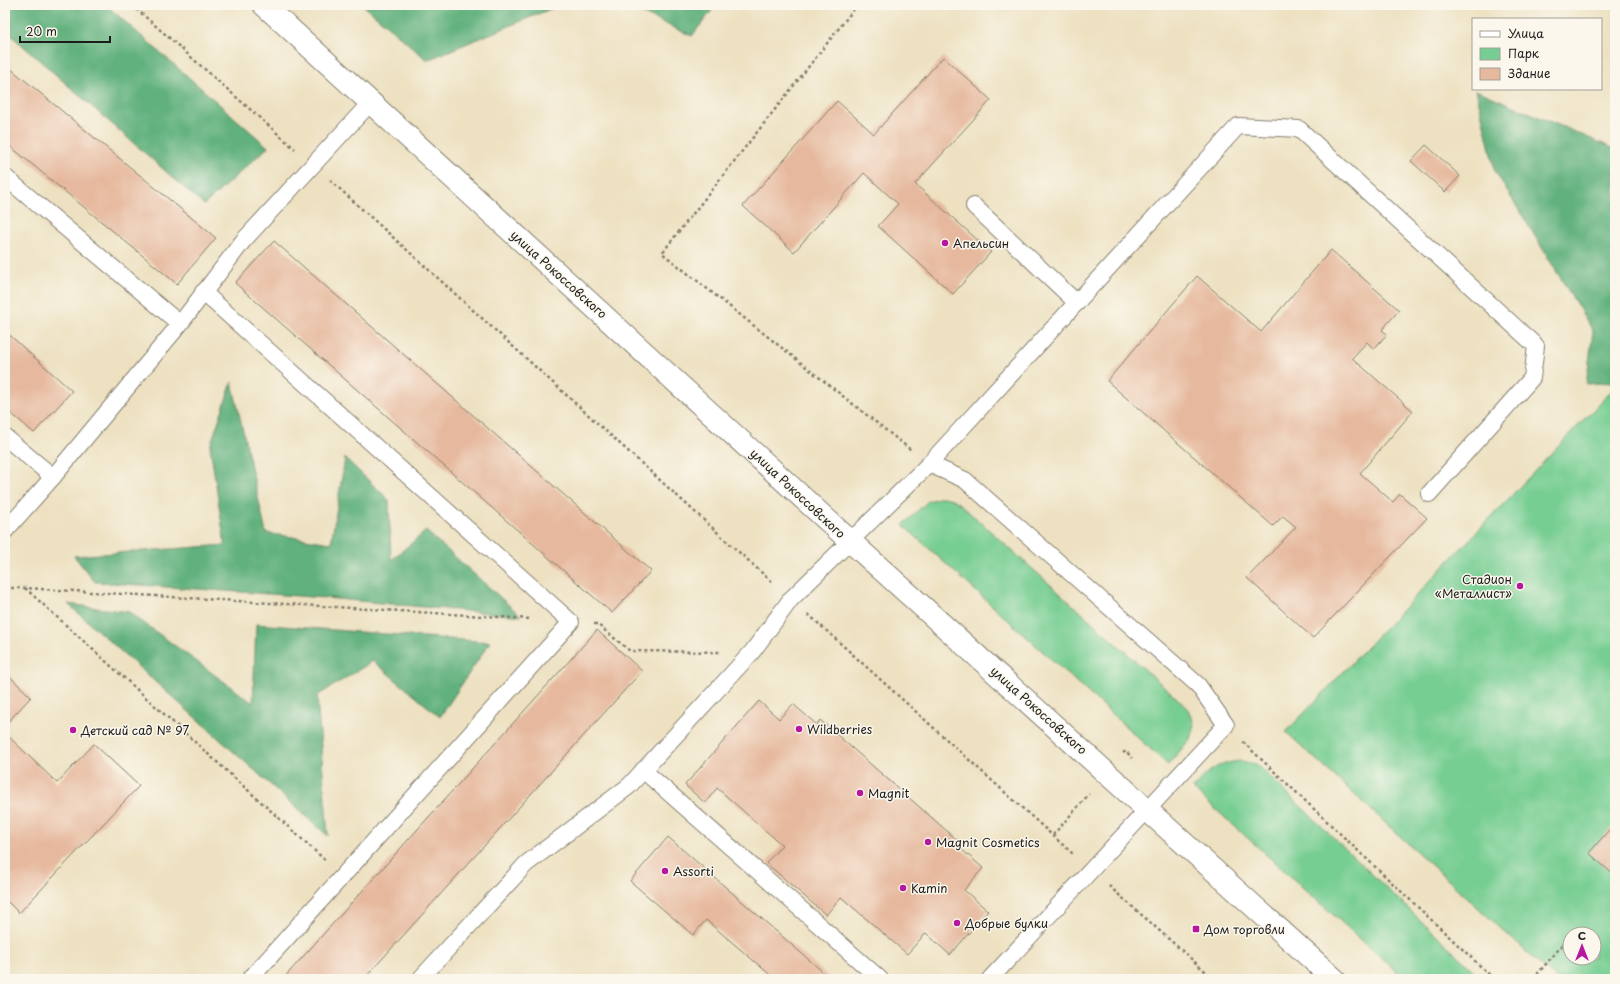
<svg xmlns="http://www.w3.org/2000/svg" width="1620" height="984" font-family="'Playpen Sans',sans-serif">
<style>
.green{fill:#77ce93;stroke:#4a7558;fill-rule:evenodd}
.forest{fill:#61b17d;stroke:#3e664c}
.building{fill:#e6b99e}
.lines{fill:none;stroke-linecap:round;stroke-linejoin:round}
.service-casing{stroke:#847e6e;stroke-width:18}
.tertiary-casing{stroke:#847e6e;stroke-width:24}
.path{stroke:#847e6e;stroke-width:2.5;stroke-dasharray:3 3;stroke-linecap:butt}
.service{stroke:#fff;stroke-width:16}
.tertiary{stroke:#fff;stroke-width:22}
.poi-dot{fill:#b5179e;stroke:#fbf7ec;stroke-width:1.5}
.labels{text-anchor:middle;dominant-baseline:central;stroke-width:3;stroke-linejoin:round;paint-order:stroke}
.poi-label{font-size:12px;fill:#1c1c1c;stroke:#fbf7ec;text-anchor:start}
.street-label{font-size:12px;fill:#1c1c1c;stroke:#fbf7ec}
</style>
<rect width="100%" height="100%" fill="#fbf7ec"/>
<filter id="ink" filterUnits="userSpaceOnUse"><feTurbulence type="fractalNoise" baseFrequency=".025" numOctaves="2"/><feDisplacementMap in="SourceGraphic" scale="8" xChannelSelector="R" yChannelSelector="G"/><feConvolveMatrix kernelMatrix="1 2 1 2 8 2 1 2 1" color-interpolation-filters="sRGB"/></filter>
<filter id="wash" filterUnits="userSpaceOnUse"><feTurbulence type="fractalNoise" baseFrequency=".012" numOctaves="4" result="noise"/><feDisplacementMap in="SourceGraphic" scale="16" xChannelSelector="R" yChannelSelector="G"/><feGaussianBlur stdDeviation="0.9" result="paint"/><feColorMatrix in="noise" values="0 0 0 0 0 0 0 0 0 0 0 0 0 0 0 0 0 1.4 0 .05"/><feComposite in="paint" operator="in"/></filter>
<g filter="url(#wash)">
<rect width="100%" height="100%" fill="#ede1c1"/>
<!-- green -->
<g class="green">
<path d="M1615,387V979H1556L1286,732ZM1570,934H1594V958H1570Z"/>
<polygon points="943,497 952,499 961,505 1187,707 1194,724 1190,739 1168,765 903,525 928,501"/>
<path d="M1241,761L1256,764L1480,977L1479,979H1405L1193,789C1208,771 1216,763 1241,761Z"/>
</g>
<!-- forest -->
<g class="forest">
<polygon points="5,5 106,5 268,147 204,205 5,30"/>
<polygon points="363,5 560,5 427,60"/>
<polygon points="624,5 716,5 692,36"/>
<polygon points="1476,90 1615,149 1615,382 1586,384 1593,331 1495,171"/>
<polygon points="232,382 266,533 331,543 345,458 389,500 391,560 426,531 521,616 326,598 95,582 74,556 225,545 210,446"/>
<polygon points="68,604 129,612 253,703 256,624 490,642 440,717 373,661 317,696 328,836"/>
</g>
<g id="blocks">
<!-- building -->
<g class="building">
<polygon points="943,57 991,100 915,184 991,252 953,294 878,226 898,204 864,173 794,252 743,206 837,101 874,134"/>
<polygon points="5,64 216,238 177,284 5,142"/>
<polygon points="1426,145 1460,176 1445,192 1411,161"/>
<polygon points="274,241 651,571 612,613 235,283"/>
<polygon points="1331,250 1399,310 1382,330 1387,334 1374,349 1367,342 1352,358 1413,411 1360,473 1393,502 1400,494 1427,518 1313,638 1247,578 1296,527 1283,516 1273,526 1107,381 1197,276 1261,332"/>
<polygon points="5,331 72,391 34,433 5,408"/>
<polygon points="597,630 642,671 364,979 283,979"/>
<polygon points="5,672 31,697 5,725"/>
<polygon points="759,701 779,719 793,704 817,725 820,720 963,845 960,848 983,868 964,890 988,911 950,955 926,933 907,954 841,897 826,915 766,863 782,845 717,788 705,803 685,785"/>
<polygon points="5,733 57,783 94,744 139,786 19,913 5,899 5,844 7,842 5,840"/>
<polygon points="1615,823 1615,876 1589,853"/>
<polygon points="668,837 831,979 775,979 706,920 693,935 630,881"/>
</g>
</g>
</g>
<g filter="url(#ink)">
<use href="#blocks" fill-opacity="0" stroke="#847e6e" stroke-width="1"/>
<g class="lines">
<!-- service casing -->
<g class="service-casing">
<g id="service">
<polyline points="5,177 180,324"/>
<polyline points="974,206 1077,303"/>
<polyline points="203,292 571,622 250,979"/>
<polyline points="5,437 53,477"/>
<polyline points="929,464 965,480 1198,685 1226,725 990,979"/>
<polyline points="5,531 53,477 180,324 243,241 371,102"/>
<polyline points="643,770 880,979"/>
<polyline points="420,979 526,864 629,786 752,652 791,599 929,464 1238,126 1299,129 1536,346 1532,378 1429,494"/>
</g>
</g>
<!-- tertiary casing -->
<g class="tertiary-casing">
<polyline id="tertiary" points="264,5 850,541 1334,979"/>
</g>
<!-- path -->
<g class="path">
<polyline points="132,5 295,149"/>
<polyline points="854,9 662,253 911,450"/>
<polyline points="330,180 773,583"/>
<polyline points="5,588 25,588 532,619"/>
<polyline points="25,588 325,860"/>
<polyline points="808,614 1073,854"/>
<polyline points="594,624 597,624 630,651 720,652"/>
<polyline points="1243,742 1494,979"/>
<polyline points="1123,753 1126,751 1132,758"/>
<polyline points="1053,835 1089,794"/>
<polyline points="1109,886 1214,979"/>
<polyline points="1572,934 1580,925"/>
<polyline points="1533,979 1570,936"/>
</g>
<!-- service -->
<use href="#service" class="service"/>
<!-- tertiary -->
<use href="#tertiary" class="tertiary"/>
</g>
</g>
<!-- markers -->
<g class="poi-dot">
<circle cx="945" cy="243" r="4"/>
<circle cx="1520" cy="586" r="4"/>
<circle cx="799" cy="729" r="4"/>
<circle cx="73" cy="730" r="4"/>
<circle cx="860" cy="793" r="4"/>
<circle cx="928" cy="842" r="4"/>
<circle cx="665" cy="871" r="4"/>
<circle cx="903" cy="888" r="4"/>
<circle cx="957" cy="923" r="4"/>
<rect x="1192" y="925" width="8" height="8" rx="2"/>
</g>
<g class="labels">
<!-- poi labels -->
<g class="poi-label">
<text x="953" y="243">Апельсин</text>
<text x="1512" y="579" text-anchor="end">Стадион<tspan x="1512" dy="14">«Металлист»</tspan></text>
<text x="807" y="729">Wildberries</text>
<text x="81" y="730">Детский сад № 97</text>
<text x="868" y="793">Magnit</text>
<text x="936" y="842">Magnit Cosmetics</text>
<text x="673" y="871">Assorti</text>
<text x="911" y="888">Kamin</text>
<text x="965" y="923">Добрые булки</text>
<text x="1204" y="929">Дом торговли</text>
</g>
<!-- street labels -->
<g class="street-label">
<text transform="translate(559 274) rotate(42)">улица Рокоссовского</text>
<text transform="translate(798 493) rotate(43)">улица Рокоссовского</text>
<text transform="translate(1039 710) rotate(42)">улица Рокоссовского</text>
</g>
</g>
<!-- margin -->
<rect width="1620" height="984" fill="none" stroke="#fbf7ec" stroke-width="20"/>
<!-- legend -->
<rect x="1472" y="18" width="130" height="72" fill="#fbf7ec" stroke="#a29f99"/>
<rect x="1480" y="31" width="20" height="6" fill="#ffffff" stroke="#a29f99"/>
<text x="1508" y="38" font-size="12" fill="#1c1c1c">Улица</text>
<rect x="1480" y="48" width="20" height="12" fill="#77ce93" stroke="#a29f99"/>
<text x="1508" y="58" font-size="12" fill="#1c1c1c">Парк</text>
<rect x="1480" y="68" width="20" height="12" fill="#e6b99e" stroke="#a29f99"/>
<text x="1508" y="78" font-size="12" fill="#1c1c1c">Здание</text>
<!-- north arrow -->
<g transform="translate(1582 946)"><circle r="19" fill="#fbf7ec" stroke="#a29f99"/>
<path d="M0-3L7 15L0 10L-7 15Z" fill="#b5179e"/>
<text y="-6" font-size="11" font-weight="bold" text-anchor="middle" fill="#1c1c1c">С</text>
</g>
<!-- scale -->
<path d="M20 36v6h90v-6" fill="none" stroke="#1c1c1c" stroke-width="2"/>
<text x="26" y="36" font-size="12" fill="#1c1c1c" stroke="#fbf7ec" stroke-width="3" paint-order="stroke">20 m</text>
</svg>
